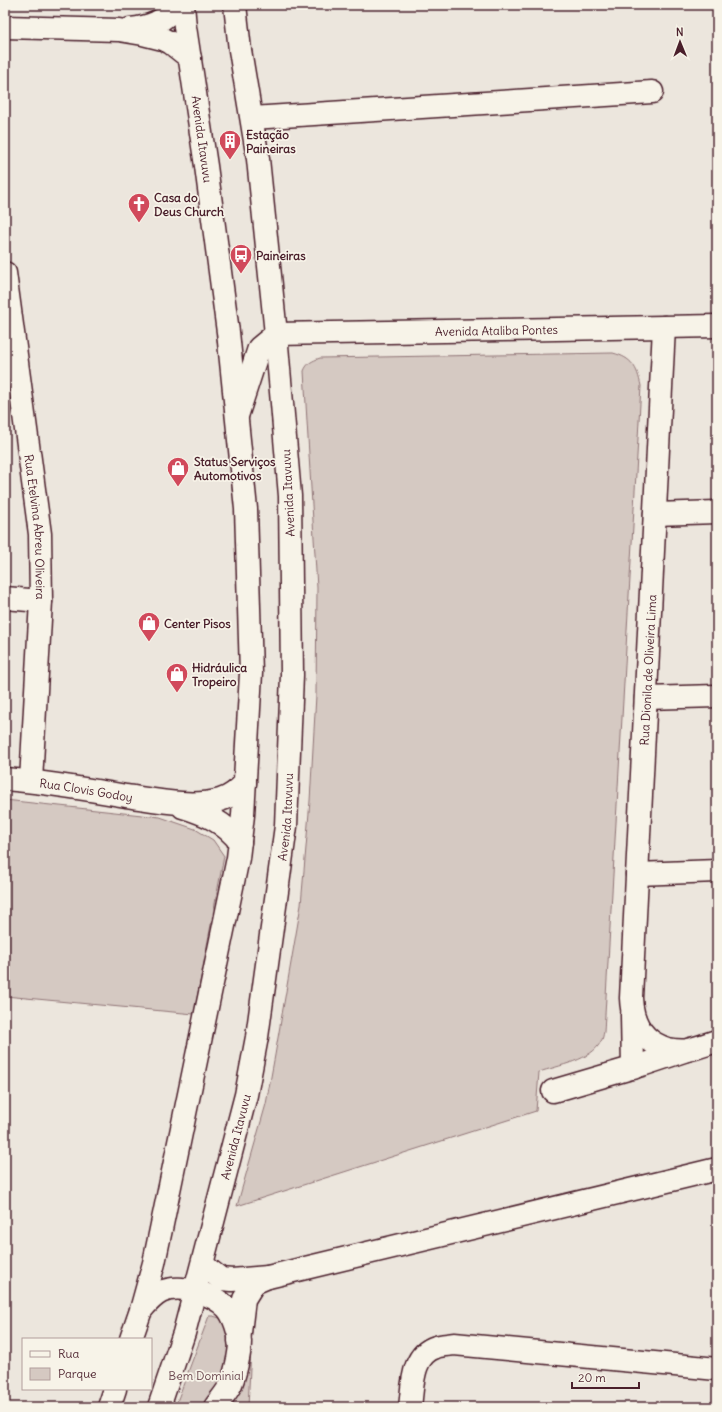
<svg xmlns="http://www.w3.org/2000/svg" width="722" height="1412" font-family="Delius,sans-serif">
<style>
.green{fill:#d5c9c2;stroke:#907476}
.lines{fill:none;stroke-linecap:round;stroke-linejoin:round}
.minor-casing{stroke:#4a1f2b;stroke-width:25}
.major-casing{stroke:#4a1f2b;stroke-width:25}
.minor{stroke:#f7f3e8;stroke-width:22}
.major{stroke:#f7f3e8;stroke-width:22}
.labels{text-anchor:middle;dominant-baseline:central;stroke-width:3.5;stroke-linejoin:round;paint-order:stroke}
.poi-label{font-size:12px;font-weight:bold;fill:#4a1f2b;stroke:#f7f3e8;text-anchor:start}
.street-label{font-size:12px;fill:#4a1f2b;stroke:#f7f3e8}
.park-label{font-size:12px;fill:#6d4a51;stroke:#f7f3e8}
</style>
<rect width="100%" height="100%" fill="#ece6dd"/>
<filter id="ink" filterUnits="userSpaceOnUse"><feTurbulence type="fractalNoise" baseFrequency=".025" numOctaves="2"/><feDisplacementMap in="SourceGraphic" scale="8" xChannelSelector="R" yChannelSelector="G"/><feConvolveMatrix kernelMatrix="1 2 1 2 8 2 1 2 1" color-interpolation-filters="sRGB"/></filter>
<g filter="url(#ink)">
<!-- green -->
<g class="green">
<path d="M613,353C632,358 637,367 641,386L604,1032C603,1035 603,1039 601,1041C593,1060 557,1066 539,1072L536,1111L237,1206L266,1104L275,1055L301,905L310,801L316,695L317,588L304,371C307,363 312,361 320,358Z"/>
<polygon points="5,800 160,817 195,829 213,840 224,856 194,1014 5,996"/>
<polygon points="253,1311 248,1407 229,1407 237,1391"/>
<polygon points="209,1316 213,1316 223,1319 229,1338 227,1363 222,1382 206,1407 175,1407"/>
</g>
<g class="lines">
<!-- minor casing -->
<g class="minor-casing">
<g id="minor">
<polyline points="5,27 119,30 143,34 163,39 171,43 190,58"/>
<path d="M130,29C149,27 165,22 176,5"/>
<polyline points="252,118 652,92"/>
<path id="s1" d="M5,273L40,534L41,601L31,781"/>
<path d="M664,327L631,998C632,1023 643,1042 668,1049C674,1050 681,1051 687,1050C697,1048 707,1044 717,1041"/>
<path id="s2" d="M237,416L259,348L276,334L717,326"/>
<polyline points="655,514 717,512"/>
<polyline points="5,598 41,601"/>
<polyline points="646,698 717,696"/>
<path id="s3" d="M5,779C46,782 86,789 126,796C155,800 192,808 220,800C231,797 238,790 245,783"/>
<path d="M183,807C206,814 224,822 240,842"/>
<polyline points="637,874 717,871"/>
<polyline points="632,1015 633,1068"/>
<polyline points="553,1091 645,1064 684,1051"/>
<polyline points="203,1265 221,1279 232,1280 268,1277"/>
<path d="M141,1310C147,1303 153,1296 161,1292C180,1283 214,1294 227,1308C234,1316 239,1332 240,1342C240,1354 235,1374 231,1384C227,1392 220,1400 215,1407"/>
<polyline points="239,1341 244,1299 254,1283 268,1277 717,1169"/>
<path d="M410,1407C413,1386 411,1355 436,1347C441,1345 449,1345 454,1344L717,1369"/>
</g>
</g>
<!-- major casing -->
<g class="major-casing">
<g id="major">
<polyline points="131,1339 141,1310 154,1263 238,858 243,815 251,673 246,509 228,332 206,166 185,27 183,5"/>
<polyline points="109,1407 115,1389"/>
<path id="s4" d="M159,1407L184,1333L246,1095L257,1037L286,826L292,675L290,496L276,334L258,159L240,50L235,5"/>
</g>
</g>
<!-- minor -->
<use href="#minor" class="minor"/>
<!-- major -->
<use href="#major" class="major"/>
</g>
</g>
<!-- icons -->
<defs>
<g id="building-pin" transform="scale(1.15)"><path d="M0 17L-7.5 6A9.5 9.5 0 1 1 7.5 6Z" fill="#d1495b" stroke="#f7f3e8"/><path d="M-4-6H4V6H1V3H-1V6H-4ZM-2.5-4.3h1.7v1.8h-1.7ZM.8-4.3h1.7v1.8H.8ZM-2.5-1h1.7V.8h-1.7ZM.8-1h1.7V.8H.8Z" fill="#fff"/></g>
<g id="church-pin" transform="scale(1.15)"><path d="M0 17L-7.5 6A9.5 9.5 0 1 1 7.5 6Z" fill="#d1495b" stroke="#f7f3e8"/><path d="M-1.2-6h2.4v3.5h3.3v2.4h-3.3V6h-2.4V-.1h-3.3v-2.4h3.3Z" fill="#fff"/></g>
<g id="bus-pin" transform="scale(1.15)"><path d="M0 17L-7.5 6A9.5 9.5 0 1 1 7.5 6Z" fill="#d1495b" stroke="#f7f3e8"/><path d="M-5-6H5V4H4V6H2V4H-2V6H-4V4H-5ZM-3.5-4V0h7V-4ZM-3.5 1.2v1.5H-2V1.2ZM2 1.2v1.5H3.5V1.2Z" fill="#fff"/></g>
<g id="shop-pin" transform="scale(1.15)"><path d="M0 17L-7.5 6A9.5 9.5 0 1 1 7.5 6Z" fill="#d1495b" stroke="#f7f3e8"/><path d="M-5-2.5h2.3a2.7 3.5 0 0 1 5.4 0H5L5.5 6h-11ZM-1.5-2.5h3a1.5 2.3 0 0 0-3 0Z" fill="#fff"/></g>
</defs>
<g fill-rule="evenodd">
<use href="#building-pin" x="230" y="141"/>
<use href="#church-pin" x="139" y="204"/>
<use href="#bus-pin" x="241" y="255"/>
<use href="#shop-pin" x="178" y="468"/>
<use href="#shop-pin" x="149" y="623"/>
<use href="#shop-pin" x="177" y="674"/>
</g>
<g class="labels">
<!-- poi labels -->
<g class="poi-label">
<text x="246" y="134">Estação<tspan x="246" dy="14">Paineiras</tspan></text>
<text x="154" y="197">Casa do<tspan x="154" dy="14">Deus Church</tspan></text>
<text x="256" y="255">Paineiras</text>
<text x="194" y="461">Status Serviços<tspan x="194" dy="14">Automotivos</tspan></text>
<text x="164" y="623">Center Pisos</text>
<text x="192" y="667">Hidráulica<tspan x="192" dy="14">Tropeiro</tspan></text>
</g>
<!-- street labels -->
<g class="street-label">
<text transform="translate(202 139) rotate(82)">Avenida Itavuvu</text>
<text stroke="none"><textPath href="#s2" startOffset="314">Avenida Ataliba Pontes</textPath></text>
<text transform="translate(288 493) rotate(-93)">Avenida Itavuvu</text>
<text stroke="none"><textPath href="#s1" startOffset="256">Rua Etelvina Abreu Oliveira</textPath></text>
<text transform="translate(648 670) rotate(-87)">Rua Dionila de Oliveira Lima</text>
<text stroke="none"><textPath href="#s3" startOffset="82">Rua Clovis Godoy</textPath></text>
<text stroke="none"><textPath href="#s4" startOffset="605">Avenida Itavuvu</textPath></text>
<text stroke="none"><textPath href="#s4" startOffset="281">Avenida Itavuvu</textPath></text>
</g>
<!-- park labels -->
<g class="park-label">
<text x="206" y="1375">Bem Dominial</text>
</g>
</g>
<!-- margin -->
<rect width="722" height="1412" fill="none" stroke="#f7f3e8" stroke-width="20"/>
<rect x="10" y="10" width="702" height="1392" fill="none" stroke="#4a1f2b" stroke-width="1.5" filter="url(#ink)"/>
<!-- legend -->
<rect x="22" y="1338" width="130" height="52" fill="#f7f3e8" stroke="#b29e9c"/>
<rect x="30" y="1351" width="20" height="6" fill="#f7f3e8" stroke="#b29e9c"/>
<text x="58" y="1358" font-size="12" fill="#4a1f2b">Rua</text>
<rect x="30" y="1368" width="20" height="12" fill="#d5c9c2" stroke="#b29e9c"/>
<text x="58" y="1378" font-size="12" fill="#4a1f2b">Parque</text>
<!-- north arrow -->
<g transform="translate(680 42) rotate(359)" stroke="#f7f3e8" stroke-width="3" paint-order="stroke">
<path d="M0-3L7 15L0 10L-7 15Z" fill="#4a1f2b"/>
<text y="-6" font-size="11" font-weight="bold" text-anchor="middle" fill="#4a1f2b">N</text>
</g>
<!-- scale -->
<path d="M572 1382v6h67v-6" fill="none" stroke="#4a1f2b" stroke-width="2"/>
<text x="578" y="1382" font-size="12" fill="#4a1f2b" stroke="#f7f3e8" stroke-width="3" paint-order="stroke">20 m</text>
</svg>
